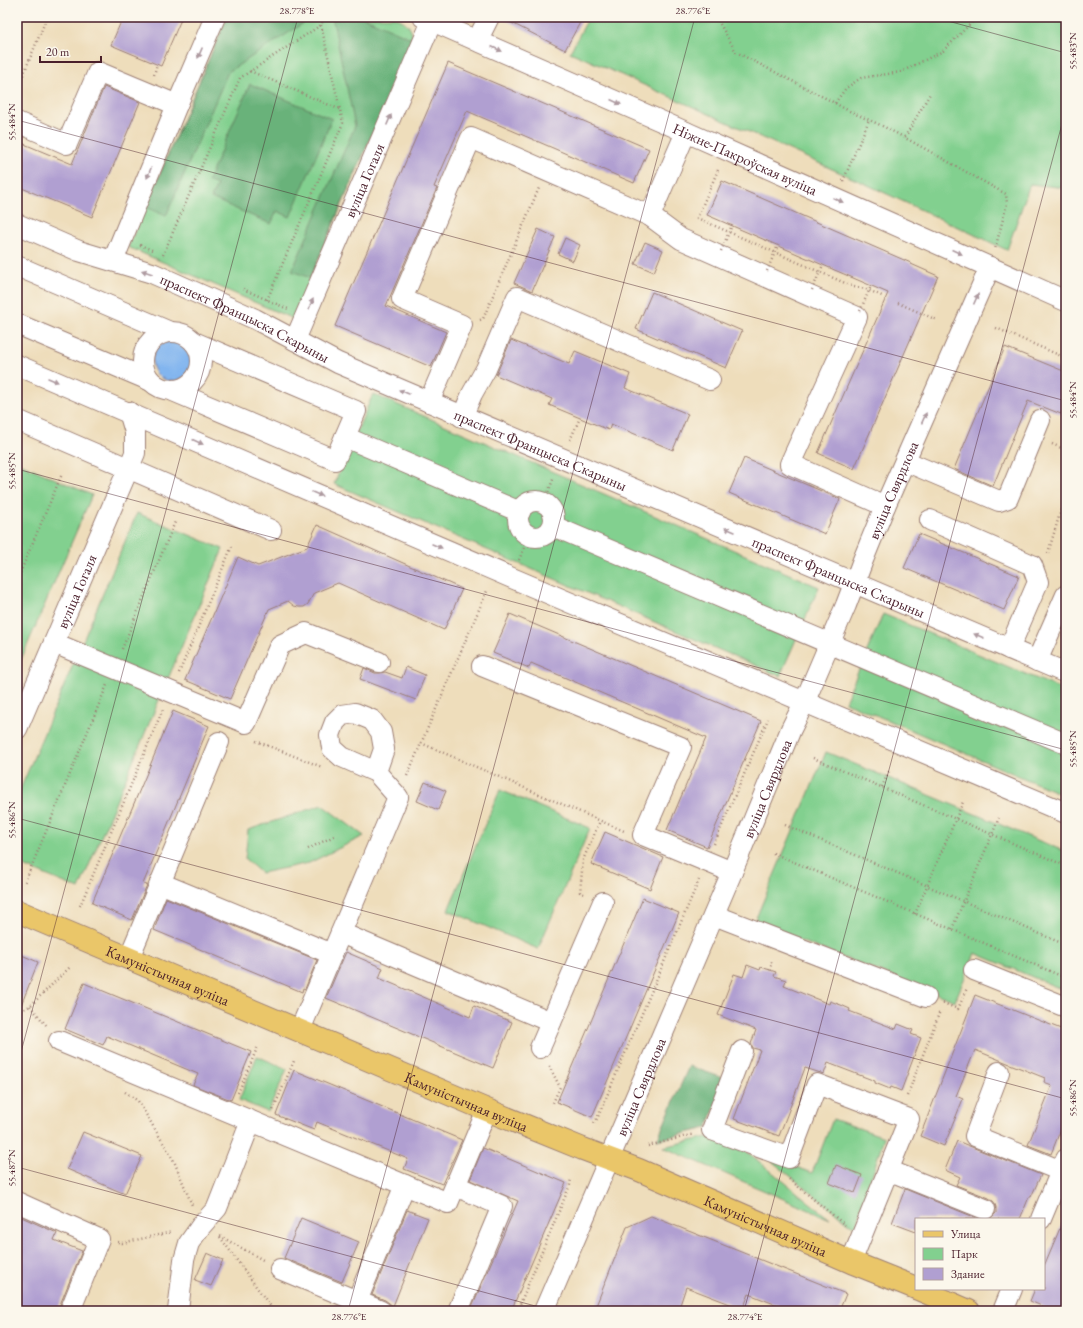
<svg xmlns="http://www.w3.org/2000/svg" width="1083" height="1328" font-family="'EB Garamond',serif">
<style>
.green{fill:#82d08f;stroke:#66785d}
.forest{fill:#69b27a;stroke:#5a6852}
.water{fill:#82b5ef;stroke:#666a8d}
.building{fill:#b09fd1}
.lines{fill:none;stroke-linecap:round;stroke-linejoin:round}
.minor-casing{stroke:#9c7e73;stroke-width:22}
.major-casing{stroke:#9c7e73;stroke-width:24}
.path{stroke:#9c7e73;stroke-width:2.5;stroke-dasharray:1 3;stroke-linecap:butt}
.minor{stroke:#fff;stroke-width:20}
.major{stroke:#eac669;stroke-width:22}
.path-bridge{stroke:#9c7e73;stroke-width:2.5;stroke-dasharray:1 3;stroke-linecap:butt}
.oneway{fill:#ae9aa0}
.ticks{fill:none;stroke:#4a1f2b;stroke-width:1;stroke-opacity:0.45}
.labels{text-anchor:middle;dominant-baseline:central;stroke-width:3;stroke-linejoin:round;paint-order:stroke}
.street-label{font-size:15px;fill:#4a1f2b;stroke:#fbf7ec}
.neatline{fill:none;stroke:#4a1f2b;stroke-width:1.5}
.ticks-label{font-size:10px;text-anchor:middle;fill:#4a1f2b}
</style>
<rect width="100%" height="100%" fill="#fbf7ec"/>
<filter id="ink" filterUnits="userSpaceOnUse"><feTurbulence type="fractalNoise" baseFrequency=".025" numOctaves="2"/><feDisplacementMap in="SourceGraphic" scale="8" xChannelSelector="R" yChannelSelector="G"/><feConvolveMatrix kernelMatrix="1 2 1 2 8 2 1 2 1" color-interpolation-filters="sRGB"/></filter>
<filter id="wash" filterUnits="userSpaceOnUse"><feTurbulence type="fractalNoise" baseFrequency=".012" numOctaves="4" result="noise"/><feDisplacementMap in="SourceGraphic" scale="16" xChannelSelector="R" yChannelSelector="G"/><feGaussianBlur stdDeviation="0.9" result="paint"/><feColorMatrix in="noise" values="0 0 0 0 0 0 0 0 0 0 0 0 0 0 0 0 0 1.4 0 .05"/><feComposite in="paint" operator="in"/></filter>
<g filter="url(#wash)">
<rect width="100%" height="100%" fill="#edb"/>
<!-- green -->
<g class="green">
<path d="M227,17H395C407,22 411,26 413,39L293,319L128,247Z"/>
<polygon points="589,17 1066,17 1066,188 1030,184 1007,250 870,186 570,52"/>
<polygon points="373,394 819,587 780,676 334,484"/>
<polygon points="17,462 92,495 17,669"/>
<polygon points="137,513 223,549 79,889 17,863 17,797"/>
<polygon points="883,614 1066,691 1066,796 845,702"/>
<polygon points="826,752 1066,852 1066,991 975,953 955,1001 754,923"/>
<polygon points="500,790 590,828 538,949 448,910"/>
<polygon points="322,805 364,836 309,863 261,873 245,859 248,830"/>
<polygon points="257,1056 287,1069 268,1112 239,1100"/>
<polygon points="833,1119 884,1137 856,1227 850,1224 763,1154 812,1173"/>
<polygon points="708,1137 746,1151 830,1219 663,1147"/>
</g>
<!-- forest -->
<g class="forest">
<polygon points="227,17 313,17 228,72 166,216 146,207"/>
<polygon points="334,17 363,17 413,39 310,278 292,271 355,126 333,21"/>
<polygon points="250,84 332,119 290,217 277,211 271,224 211,198 217,185 208,181"/>
<polygon points="689,1066 726,1079 707,1128 657,1140"/>
</g>
<!-- water -->
<circle class="water" cx="172" cy="361" r="20"/>
<g id="blocks">
<!-- building -->
<g class="building">
<polygon points="123,17 182,17 161,66 111,45"/>
<polygon points="500,17 583,17 565,50"/>
<polygon points="448,63 649,149 634,183 467,111 434,187 437,188 386,306 446,332 431,367 335,326"/>
<polygon points="104,87 140,102 92,217 17,186 17,141 72,164"/>
<polygon points="722,181 911,263 911,264 938,276 854,469 818,453 888,293 707,215"/>
<polygon points="538,229 555,237 532,291 514,283"/>
<polygon points="565,238 580,245 573,261 558,254"/>
<polygon points="645,242 663,250 654,272 635,264"/>
<polygon points="652,292 742,331 726,368 636,329"/>
<polygon points="511,340 569,364 575,351 630,374 625,388 688,414 673,450 611,424 609,430 549,405 552,399 496,375"/>
<polygon points="1005,347 1066,372 1066,402 1061,414 1028,401 993,486 954,469"/>
<polygon points="744,458 840,499 825,534 729,493"/>
<polygon points="317,525 462,589 444,630 338,583 314,593 308,604 304,607 299,607 294,606 288,601 269,609 230,699 185,680 238,557 258,566 307,547"/>
<polygon points="919,534 1019,576 1004,610 904,568"/>
<polygon points="510,614 761,721 707,847 667,830 706,738 531,663 529,668 493,653"/>
<polygon points="406,667 425,675 416,700 360,679 364,668 375,673 380,673 385,672 402,678"/>
<polygon points="173,711 209,726 143,884 147,885 132,920 92,903"/>
<polygon points="425,782 446,791 438,810 417,801"/>
<polygon points="605,832 663,857 650,889 591,864"/>
<polygon points="166,898 317,960 305,989 303,988 302,992 154,930"/>
<polygon points="643,898 679,913 592,1117 557,1102"/>
<polygon points="346,952 383,968 379,978 470,1017 474,1006 512,1022 493,1068 326,998"/>
<polygon points="17,953 38,962 18,1013 17,1013"/>
<polygon points="747,965 760,970 761,967 776,972 774,976 786,980 784,986 829,1004 830,1001 841,1005 850,1009 849,1011 896,1029 898,1024 913,1030 911,1034 921,1038 901,1091 891,1087 890,1089 875,1083 875,1081 828,1063 824,1074 805,1068 779,1136 734,1119 760,1050 753,1048 751,1044 756,1030 718,1015 734,974 743,977"/>
<polygon points="84,983 251,1052 231,1100 193,1085 198,1074 107,1036 103,1045 65,1029"/>
<polygon points="975,995 1066,1031 1066,1116 1051,1154 1028,1145 1052,1085 1044,1082 1045,1078 975,1050 956,1096 963,1099 944,1146 920,1136"/>
<polygon points="294,1070 462,1140 442,1184 404,1169 408,1159 317,1122 314,1130 276,1115"/>
<polygon points="83,1132 142,1156 125,1194 67,1169"/>
<polygon points="957,1141 1041,1175 1031,1197 1029,1197 1020,1219 990,1219 996,1213 996,1207 994,1202 989,1198 956,1185 960,1177 945,1170"/>
<polygon points="483,1148 566,1183 511,1311 470,1311 518,1201 470,1180"/>
<polygon points="836,1165 862,1175 855,1193 829,1183"/>
<polygon points="905,1189 979,1219 916,1219 916,1232 892,1223"/>
<polygon points="407,1210 428,1218 393,1306 385,1300 372,1295"/>
<polygon points="1066,1214 1066,1311 1053,1311 1030,1301 1035,1289 1044,1289 1044,1266"/>
<polygon points="17,1215 57,1233 54,1240 82,1251 59,1307 59,1311 17,1311"/>
<polygon points="651,1216 846,1294 839,1311 780,1311 782,1307 749,1294 743,1309 686,1287 678,1311 594,1311 627,1227"/>
<polygon points="301,1218 359,1242 342,1282 284,1258"/>
<polygon points="207,1253 223,1260 211,1286 195,1280"/>
</g>
</g>
</g>
<g filter="url(#ink)">
<use href="#blocks" fill-opacity="0" stroke="#9c7e73" stroke-width="1"/>
<g class="lines">
<!-- minor casing -->
<g class="minor-casing">
<g id="minor">
<path id="s1" d="M423,17L686,132L1066,301"/>
<polyline points="477,41 489,17"/>
<polyline points="17,122 67,144 98,72 177,105"/>
<polyline points="650,216 686,132"/>
<path id="s2" d="M17,224L79,251L152,273L255,319L338,363L371,377L1066,673"/>
<polyline points="113,261 177,105 215,17"/>
<polyline points="17,266 170,332"/>
<polyline points="17,324 149,380"/>
<circle cx="172" cy="361" r="29"/>
<path id="s3" d="M295,340L432,21"/>
<polyline points="17,365 512,578 1066,813"/>
<polyline points="173,391 335,460 356,411 194,342"/>
<polyline points="429,402 462,325 402,299 471,138 650,216 681,239 857,317 790,464 885,506"/>
<polyline points="462,417 472,394 486,369 517,297 710,380"/>
<polyline points="17,420 271,530"/>
<polyline points="345,437 520,512"/>
<polyline points="905,461 999,501 1008,498 1040,420"/>
<circle cx="536" cy="519" r="18"/>
<polyline points="930,520 1032,565 1038,582 1009,649"/>
<polyline points="553,526 1066,744"/>
<polyline points="54,643 246,723 280,645 306,633 379,662"/>
<polyline points="1037,661 1066,595"/>
<polyline points="482,666 681,747 643,835 732,872"/>
<path id="s4" d="M17,729L135,453V432L129,412"/>
<polyline points="160,883 332,954"/>
<polyline points="714,915 926,997"/>
<polyline points="341,933 551,1022"/>
<polyline points="129,958 219,742"/>
<polyline points="974,970 1066,1007"/>
<polyline points="300,1030 398,797 376,772 384,749 381,732 372,720 355,713 342,715 335,722 330,735 332,748 342,757 376,772"/>
<polyline points="59,1041 448,1203 487,1110"/>
<polyline points="540,1048 603,902"/>
<polyline points="742,1051 712,1130 789,1158 817,1084 909,1119 851,1262"/>
<polyline points="999,1072 975,1136 1066,1173"/>
<polyline points="888,1170 985,1209"/>
<polyline points="456,1186 502,1206 458,1311"/>
<polyline points="17,1202 99,1239 70,1311"/>
<polyline points="1041,1219 1066,1159"/>
<polyline points="280,1269 381,1311"/>
<polyline points="357,1301 405,1185"/>
<polyline points="178,1311 184,1260 189,1243 201,1226 217,1208 251,1121"/>
<path id="s5" d="M544,1311L732,872L791,729L804,703L846,605L863,560L885,506L990,267"/>
<polyline points="1003,1311 1012,1289"/>
</g>
</g>
<!-- major casing -->
<g class="major-casing">
<g id="major">
<path id="s6" d="M17,911L487,1110L583,1149L639,1170L851,1262L916,1288"/>
<polyline points="918,1289 969,1311"/>
</g>
</g>
<!-- path -->
<g class="path">
<path d="M716,17L736,52L835,103C852,114 872,120 890,130C929,150 967,173 1006,194L1007,204L995,249"/>
<polyline points="250,71 341,110"/>
<polyline points="154,75 157,64"/>
<polyline points="17,90 47,17"/>
<polyline points="835,103 846,88 861,78 901,72 943,51 977,17"/>
<polyline points="905,137 931,92"/>
<polyline points="718,170 697,218 854,287 866,289 882,296"/>
<polyline points="843,181 869,120"/>
<polyline points="140,245 152,250"/>
<polyline points="163,255 240,78 321,25 325,17"/>
<polyline points="243,289 288,309"/>
<polyline points="267,300 343,123 321,25"/>
<polyline points="898,303 937,320"/>
<polyline points="480,320 483,319 539,188"/>
<polyline points="996,328 1066,358"/>
<polyline points="570,440 580,418"/>
<polyline points="1052,444 1066,450"/>
<polyline points="544,503 554,477"/>
<polyline points="1048,553 1061,510 1066,507"/>
<polyline points="519,560 529,536"/>
<polyline points="17,580 62,474"/>
<polyline points="122,649 175,522"/>
<polyline points="179,673 232,546"/>
<polyline points="256,741 322,767"/>
<polyline points="421,743 624,831"/>
<polyline points="813,758 1066,866"/>
<polyline points="407,776 487,591"/>
<polyline points="882,787 889,771"/>
<polyline points="785,825 1066,945"/>
<polyline points="714,844 768,719"/>
<polyline points="308,849 336,835"/>
<polyline points="773,853 1066,978"/>
<polyline points="25,882 107,685"/>
<polyline points="584,894 580,892 583,860 600,821"/>
<polyline points="80,906 163,709"/>
<polyline points="915,914 963,802"/>
<polyline points="952,929 999,818"/>
<polyline points="769,970 773,959"/>
<polyline points="943,1003 958,1009 967,988"/>
<polyline points="30,1006 47,1026"/>
<polyline points="17,1012 30,1006 70,967"/>
<polyline points="549,1066 560,1087 552,1105"/>
<polyline points="125,1092 138,1101 174,1161 192,1205"/>
<polyline points="238,1093 258,1046"/>
<polyline points="907,1096 940,1011"/>
<polyline points="273,1110 294,1061"/>
<polyline points="594,1123 597,1119 699,880"/>
<polyline points="648,1146 694,1134"/>
<polyline points="789,1179 845,1225"/>
<polyline points="220,1236 263,1260"/>
<polyline points="220,1237 274,1311"/>
<polyline points="118,1242 122,1243 172,1232"/>
<polyline points="517,1311 570,1185 571,1178"/>
</g>
<!-- minor -->
<use href="#minor" class="minor"/>
<!-- major -->
<use href="#major" class="major"/>
<!-- path-bridge -->
<g class="path-bridge">
<polyline points="721,251 732,225"/>
<polyline points="767,271 778,245"/>
<polyline points="812,290 823,265"/>
<polyline points="860,311 871,286"/>
</g>
</g>
<!-- one-way arrows -->
<defs><path id="oneway-solid" d="M-6-.8H1V-3.2L6.5 0L1 3.2V.8H-6Z"/></defs>
<g class="oneway">
<use href="#oneway-solid" transform="translate(497 49) rotate(24)"/>
<use href="#oneway-solid" transform="translate(200 53) rotate(113)"/>
<use href="#oneway-solid" transform="translate(616 102) rotate(24)"/>
<use href="#oneway-solid" transform="translate(389 120) rotate(-67)"/>
<use href="#oneway-solid" transform="translate(149 173) rotate(112)"/>
<use href="#oneway-solid" transform="translate(838 200) rotate(24)"/>
<use href="#oneway-solid" transform="translate(957 252) rotate(24)"/>
<use href="#oneway-solid" transform="translate(147 272) rotate(-161)"/>
<use href="#oneway-solid" transform="translate(976 299) rotate(-66)"/>
<use href="#oneway-solid" transform="translate(311 304) rotate(-67)"/>
<use href="#oneway-solid" transform="translate(53 380) rotate(23)"/>
<use href="#oneway-solid" transform="translate(404 392) rotate(-157)"/>
<use href="#oneway-solid" transform="translate(924 418) rotate(-66)"/>
<use href="#oneway-solid" transform="translate(198 442) rotate(24)"/>
<use href="#oneway-solid" transform="translate(317 494) rotate(23)"/>
<use href="#oneway-solid" transform="translate(730 530) rotate(-157)"/>
<use href="#oneway-solid" transform="translate(437 546) rotate(23)"/>
<use href="#oneway-solid" transform="translate(979 636) rotate(-157)"/>
</g>
</g>
<!-- ticks -->
<path class="ticks" d="M933,17L1066,53M17,120L1066,401M17,469L1066,750M17,818L1066,1099M17,1067L298,17M17,1167L554,1311M348,1311L695,17M744,1311L1066,109"/>
<g class="labels">
<!-- street labels -->
<g class="street-label">
<text stroke="none"><textPath href="#s1" startOffset="352">Ніжне-Пакроўская вуліца</textPath></text>
<text stroke="none"><textPath href="#s3" startOffset="174">вуліца Гогаля</textPath></text>
<text stroke="none"><textPath href="#s2" startOffset="247">праспект Францыска Скарыны</textPath></text>
<text stroke="none"><textPath href="#s2" startOffset="571">праспект Францыска Скарыны</textPath></text>
<text stroke="none"><textPath href="#s5" startOffset="892">вуліца Свярдлова</textPath></text>
<text stroke="none"><textPath href="#s2" startOffset="895">праспект Францыска Скарыны</textPath></text>
<text stroke="none"><textPath href="#s4" startOffset="150">вуліца Гогаля</textPath></text>
<text stroke="none"><textPath href="#s5" startOffset="568">вуліца Свярдлова</textPath></text>
<text stroke="none"><textPath href="#s6" startOffset="164">Камуністычная вуліца</textPath></text>
<text stroke="none"><textPath href="#s5" startOffset="244">вуліца Свярдлова</textPath></text>
<text stroke="none"><textPath href="#s6" startOffset="488">Камуністычная вуліца</textPath></text>
<text stroke="none"><textPath href="#s6" startOffset="812">Камуністычная вуліца</textPath></text>
</g>
</g>
<!-- margin -->
<rect width="1083" height="1328" fill="none" stroke="#fbf7ec" stroke-width="44"/>
<!-- legend -->
<rect x="915" y="1218" width="130" height="72" fill="#fbf7ec" stroke="#b4a19f"/>
<rect x="923" y="1231" width="20" height="6" fill="#eac669" stroke="#b4a19f"/>
<text x="951" y="1238" font-size="12" fill="#4a1f2b">Улица</text>
<rect x="923" y="1248" width="20" height="12" fill="#82d08f" stroke="#b4a19f"/>
<text x="951" y="1258" font-size="12" fill="#4a1f2b">Парк</text>
<rect x="923" y="1268" width="20" height="12" fill="#b09fd1" stroke="#b4a19f"/>
<text x="951" y="1278" font-size="12" fill="#4a1f2b">Здание</text>
<!-- scale -->
<path d="M40 56v6h61v-6" fill="none" stroke="#4a1f2b" stroke-width="2"/>
<text x="46" y="56" font-size="12" fill="#4a1f2b" stroke="#fbf7ec" stroke-width="3" paint-order="stroke">20 m</text>
<rect x="22" y="22" width="1039" height="1284" class="neatline"/>
<g class="ticks-label">
<text x="297" y="14">28.778°E</text>
<text x="693" y="14">28.776°E</text>
<text transform="translate(1072 51) rotate(-90)" y="4">55.483°N</text>
<text transform="translate(11 122) rotate(-90)" y="4">55.484°N</text>
<text transform="translate(1072 400) rotate(-90)" y="4">55.484°N</text>
<text transform="translate(11 471) rotate(-90)" y="4">55.485°N</text>
<text transform="translate(1072 749) rotate(-90)" y="4">55.485°N</text>
<text transform="translate(11 820) rotate(-90)" y="4">55.486°N</text>
<text transform="translate(1072 1098) rotate(-90)" y="4">55.486°N</text>
<text transform="translate(11 1168) rotate(-90)" y="4">55.487°N</text>
<text x="349" y="1320">28.776°E</text>
<text x="745" y="1320">28.774°E</text>
</g>
</svg>
